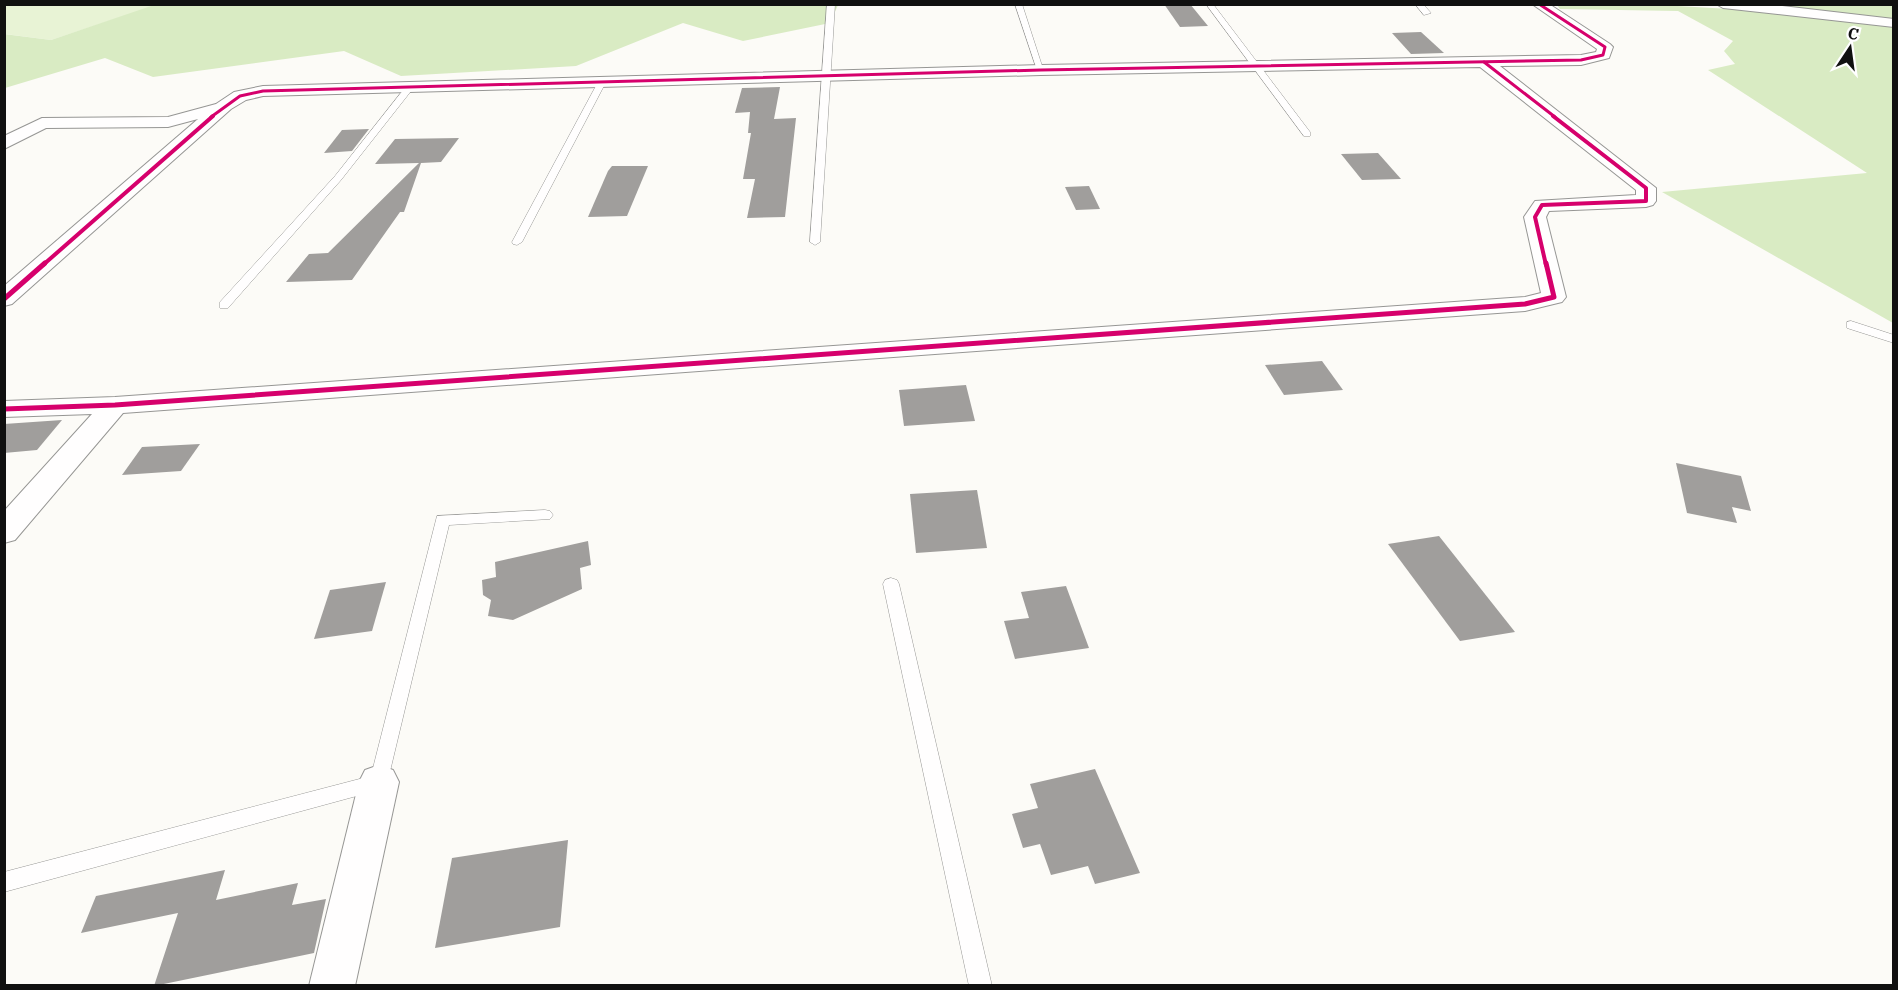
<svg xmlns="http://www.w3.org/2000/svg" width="1898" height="990" font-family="'IBM Plex Serif',serif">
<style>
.green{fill:#e8f3d5}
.forest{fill:#d9ebc3}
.building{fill:#a09e9c}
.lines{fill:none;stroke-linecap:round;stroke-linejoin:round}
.lane-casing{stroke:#969694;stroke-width:1}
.street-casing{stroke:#969694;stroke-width:2}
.lane{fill:#fffefe;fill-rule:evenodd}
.street{fill:#fffefe;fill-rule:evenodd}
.cycleway-far2-casing{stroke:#fff;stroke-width:5}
.cycleway-far1-casing{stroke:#fff;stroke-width:6}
.cycleway-casing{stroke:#fff;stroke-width:8}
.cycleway-far2{stroke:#d6006c;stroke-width:3}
.cycleway-far1{stroke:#d6006c;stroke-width:4}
.cycleway{stroke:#d6006c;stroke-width:5}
</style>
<rect width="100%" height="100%" fill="#fcfbf7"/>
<!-- green -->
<polygon class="green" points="5,5 157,5 51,40 5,34"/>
<!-- forest -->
<g class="forest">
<polygon points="157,4 838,5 830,23 743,41 683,23 576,66 401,76 344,51 153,77 105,58 5,88 4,34 51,40"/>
<polygon points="1557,5 1660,5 1765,11 1893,26 1893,323 1662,192 1867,173 1708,70 1735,64 1724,51 1733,41 1678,11 1560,9"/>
<polygon points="1772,5 1893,5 1893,19"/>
</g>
<!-- building -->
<g class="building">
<polygon points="1164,4 1190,4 1208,26 1180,27"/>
<polygon points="1421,32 1444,53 1411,54 1392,33"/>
<polygon points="780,87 774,119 796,118 785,217 747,218 755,179 743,179 751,133 748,133 750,112 735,113 742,88"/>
<polygon points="369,129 352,151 324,153 342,130"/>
<polygon points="459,138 441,162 421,163 404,212 400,212 352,280 286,282 309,254 328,253 419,163 375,164 395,139"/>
<polygon points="1378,153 1401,179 1362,180 1341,154"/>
<polygon points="612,166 648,166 627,216 588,217 608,171"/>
<polygon points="1089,186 1100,209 1076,210 1065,187"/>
<polygon points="1322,361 1343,390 1284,395 1265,365"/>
<polygon points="966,385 975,421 904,426 899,390"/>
<polygon points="62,420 37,450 4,453 4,424"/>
<polygon points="200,444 181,471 122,475 142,447"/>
<polygon points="1676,463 1741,476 1751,511 1732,507 1737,523 1687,513"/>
<polygon points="977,490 987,548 916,553 910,494"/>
<polygon points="1439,536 1515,632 1460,641 1388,544"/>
<polygon points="588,541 591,565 580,568 582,589 513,620 488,616 491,600 483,595 482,580 496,577 495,562"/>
<polygon points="386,582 372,631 314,639 330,590"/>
<polygon points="1066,586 1089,648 1015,659 1004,621 1029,618 1021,592"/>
<polygon points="1095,769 1140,873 1095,884 1088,866 1051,875 1040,844 1023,848 1012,814 1038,808 1030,784"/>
<polygon points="568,840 560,927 435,948 452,858"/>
<polygon points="225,870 216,900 298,883 292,905 326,899 314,953 154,986 178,913 81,933 96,896"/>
</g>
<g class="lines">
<!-- lane casing -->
<g class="lane-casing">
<g id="lane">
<polygon points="827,4 835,4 820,242 815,245 810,242"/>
<polygon points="1015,4 1022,4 1044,72 1037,70"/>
<polygon points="1206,4 1213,4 1310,132 1310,136 1304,136"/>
<polygon points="1415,4 1423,4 1431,13 1424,15"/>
<polygon points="602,80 606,82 522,242 517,245 513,244 512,242 598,82"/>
<polygon points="408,84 415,86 341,180 228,308 220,308 220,302 335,176"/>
<polygon points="1851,321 1894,335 1894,343 1847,328 1847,322"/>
<polygon points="545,510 550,511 553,515 550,519 449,525 386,788 4,892 4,872 371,776 437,516"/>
<polygon points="891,578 897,580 899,584 992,986 969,986 883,584 885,580"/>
</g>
</g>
<!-- street casing -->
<g class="street-casing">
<g id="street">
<polygon points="1532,4 1549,4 1610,44 1613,47 1609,58 1581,65 1500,66 1656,188 1656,201 1653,205 1646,207 1549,211 1546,217 1566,297 1562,302 1525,311 123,413 15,540 4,543 4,511 92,414 4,417 4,401 115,397 1525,297 1541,293 1524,217 1535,201 1636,195 1636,190 1480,67 1041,75 263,96 246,100 231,109 12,304 4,306 4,286 198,119 168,127 46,128 4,149 4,136 42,118 168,117 216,104 234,92 263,86 1041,65 1581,55 1596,52 1597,49"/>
<polygon points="1716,4 1766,4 1894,19 1894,27 1723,8"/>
<polygon points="379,765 393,770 399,782 355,986 309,986 359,782 365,770"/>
</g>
</g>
<!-- lane -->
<use href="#lane" class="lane"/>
<!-- street -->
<use href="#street" class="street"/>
<!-- cycleway-far2 casing -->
<g class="cycleway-far2-casing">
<g id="cycleway-far2">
<polyline points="1484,62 1555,117"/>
<polyline points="211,117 240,96 263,91 1041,70 1581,60 1603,55 1605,47 1539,4"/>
</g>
</g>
<!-- cycleway-far1 casing -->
<g class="cycleway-far1-casing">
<g id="cycleway-far1">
<polyline points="43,265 213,116"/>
<polyline points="1546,265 1535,217 1542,205 1646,201 1646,188 1553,116"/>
</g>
</g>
<!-- cycleway casing -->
<g class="cycleway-casing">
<g id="cycleway">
<polyline points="4,299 45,263"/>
<polyline points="4,409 115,405 1525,304 1554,297 1546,263"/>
</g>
</g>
<!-- cycleway-far2 -->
<use href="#cycleway-far2" class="cycleway-far2"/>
<!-- cycleway-far1 -->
<use href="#cycleway-far1" class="cycleway-far1"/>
<!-- cycleway -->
<use href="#cycleway" class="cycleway"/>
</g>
<!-- border -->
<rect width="1898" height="990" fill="none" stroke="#101010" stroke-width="12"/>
<!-- north arrow -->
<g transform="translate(1850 48) rotate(13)" stroke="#ffffff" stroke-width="4.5" paint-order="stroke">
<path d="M0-4.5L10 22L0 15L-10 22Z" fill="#101010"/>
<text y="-9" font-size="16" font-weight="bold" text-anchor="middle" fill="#101010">С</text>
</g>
</svg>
